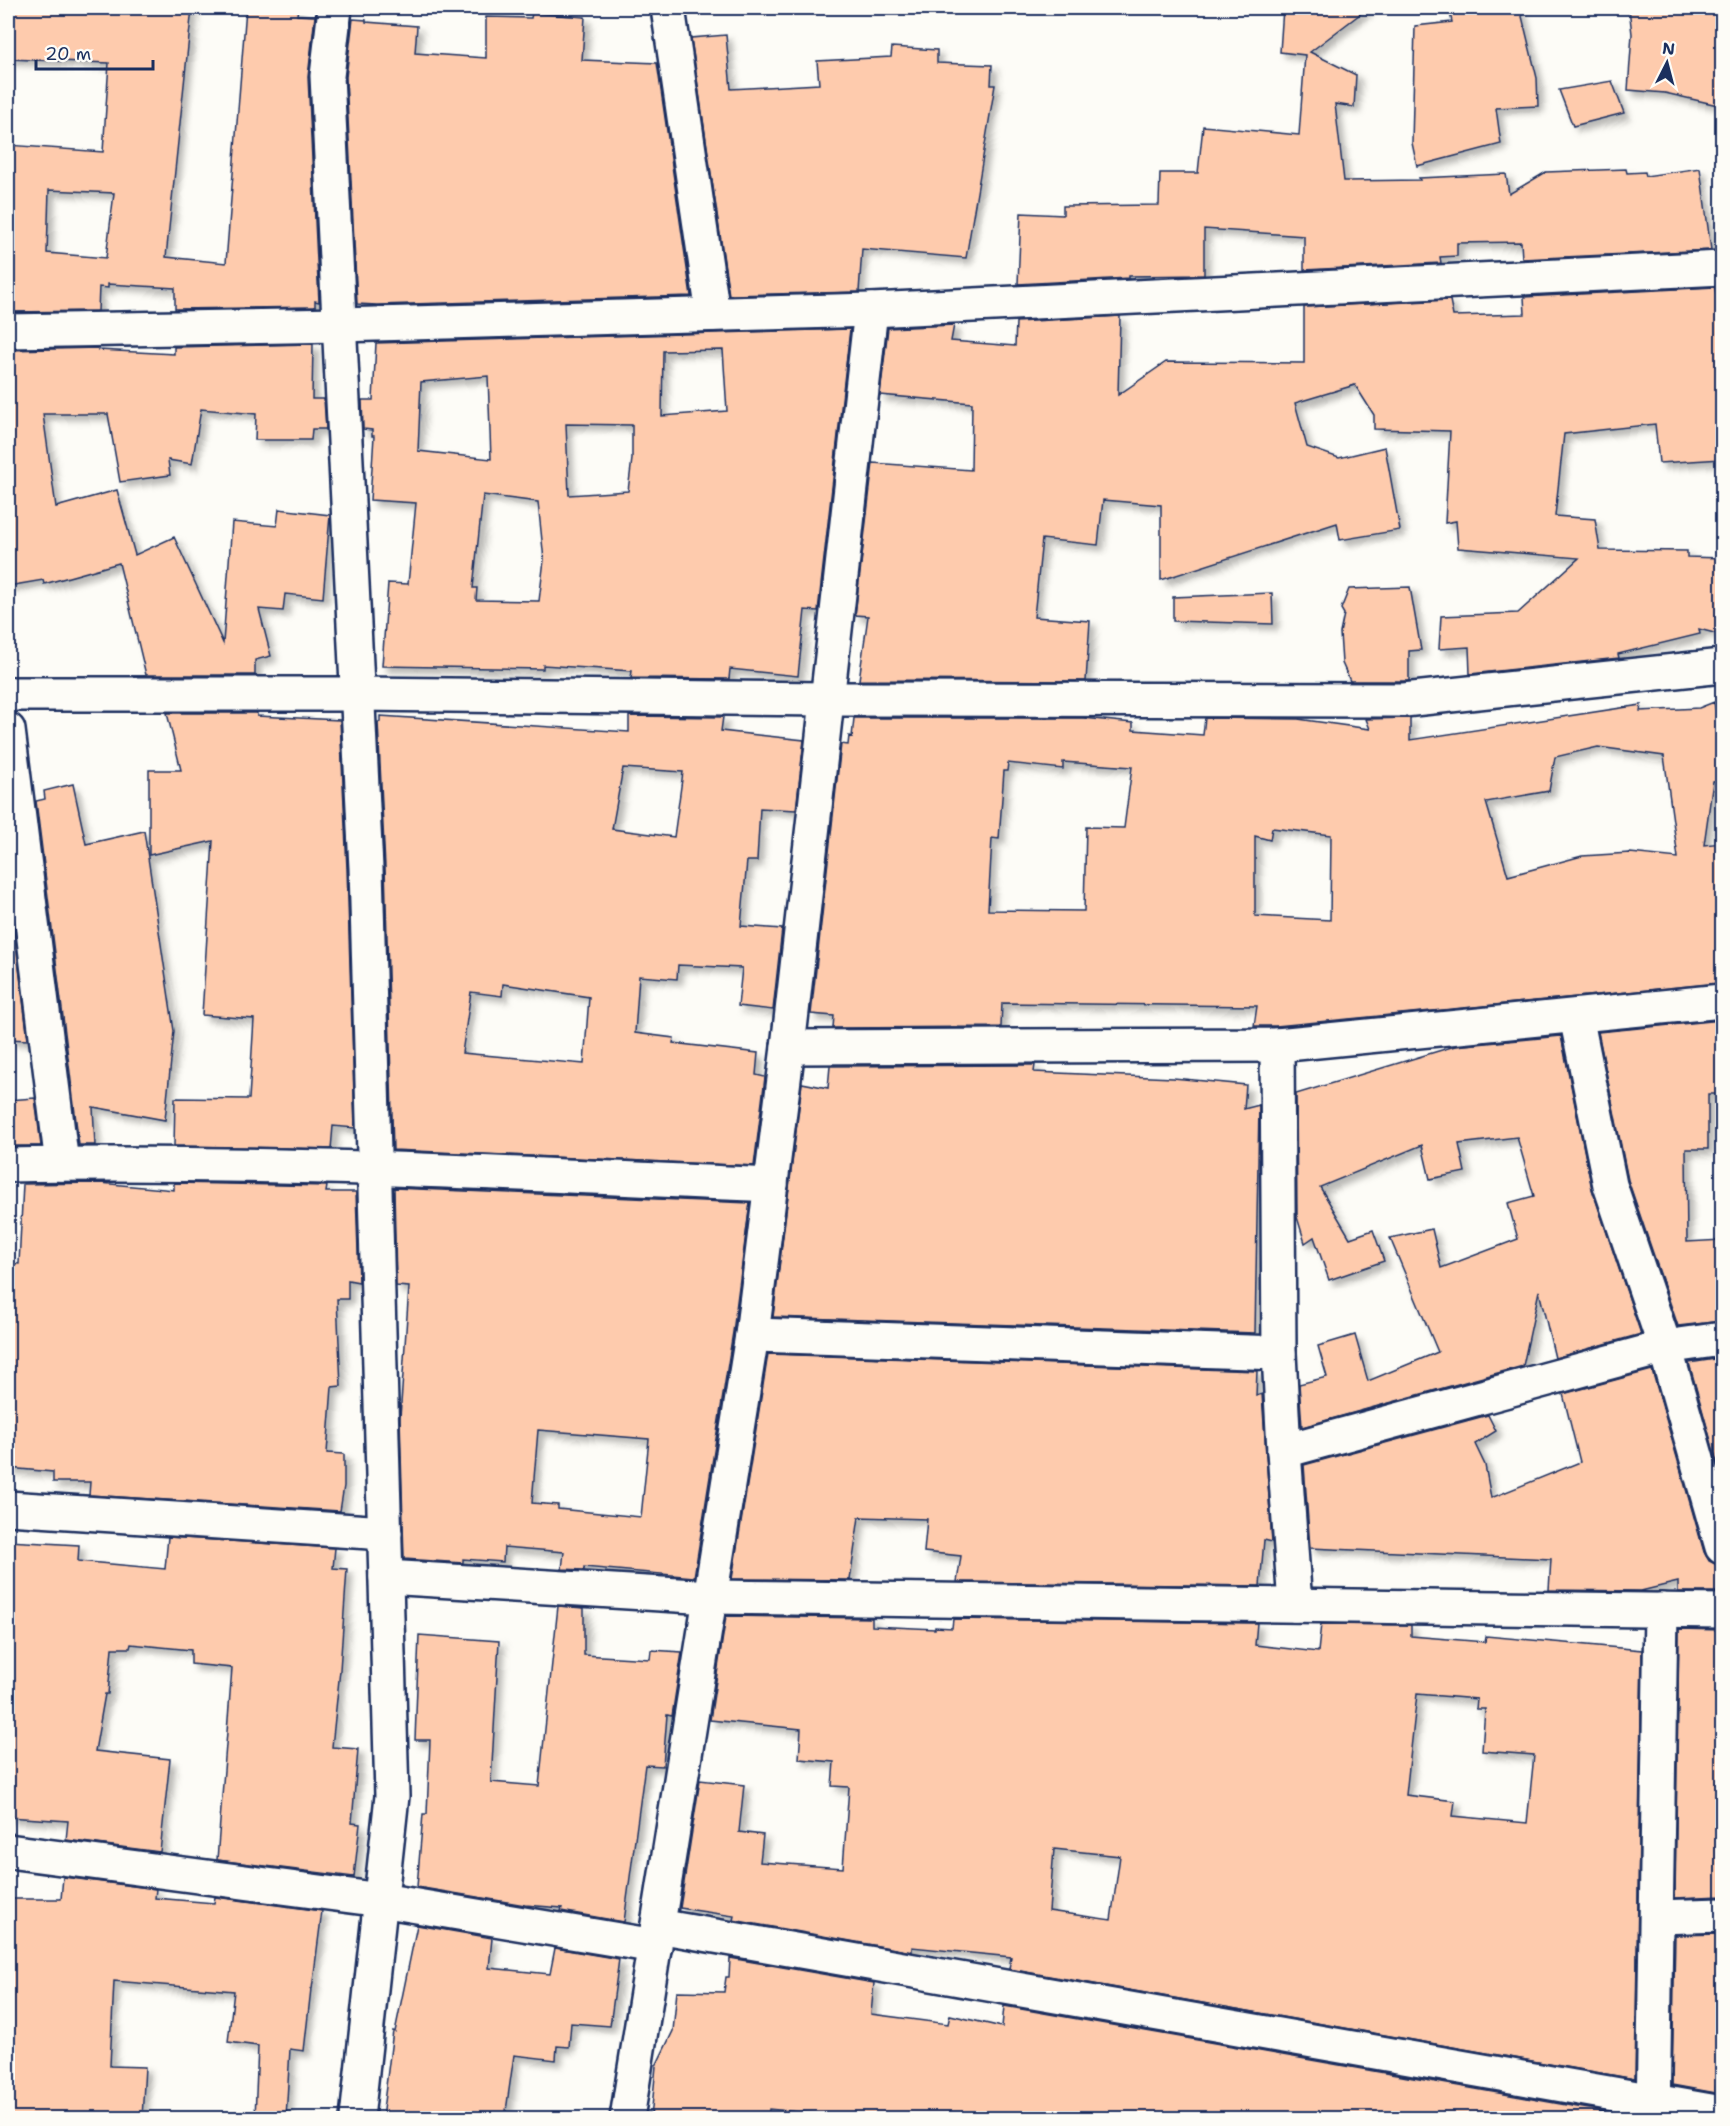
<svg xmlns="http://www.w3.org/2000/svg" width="1730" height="2126" font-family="'Shantell Sans',sans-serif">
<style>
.building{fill:#fecbad;stroke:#1b2f5e;stroke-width:1.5;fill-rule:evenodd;filter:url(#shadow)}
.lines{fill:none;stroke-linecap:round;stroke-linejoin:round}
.street-casing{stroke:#1b2f5e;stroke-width:38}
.secondary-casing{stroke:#1b2f5e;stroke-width:38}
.street{stroke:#fdfcf7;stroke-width:33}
.secondary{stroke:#fdfcf7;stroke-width:33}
</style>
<defs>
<filter id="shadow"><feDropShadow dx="5.5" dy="5.5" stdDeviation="3" flood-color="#0004"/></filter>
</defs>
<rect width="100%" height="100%" fill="#fdfcf7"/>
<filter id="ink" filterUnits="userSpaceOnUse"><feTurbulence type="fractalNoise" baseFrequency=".0167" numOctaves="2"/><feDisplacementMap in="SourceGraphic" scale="12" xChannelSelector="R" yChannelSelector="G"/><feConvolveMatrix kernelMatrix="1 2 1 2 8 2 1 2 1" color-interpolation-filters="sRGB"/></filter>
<g filter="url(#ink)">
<!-- building -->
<g class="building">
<path d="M8,8H192L166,257L226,263L246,8H298L297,15L315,16L308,77L319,302L315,301V307L175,309V288L108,284V288L99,287L98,311L8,312V145L103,152L109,63L8,59ZM49,190L114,193L106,258L47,253Z"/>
<polygon points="1283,8 1368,8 1310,52 1356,75 1354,107 1335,104 1344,181 1420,180 1419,178 1506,174 1509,194 1546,172 1626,169 1627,173 1645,172 1646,176 1700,168 1711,250 1522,259 1521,242 1457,243 1457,256 1440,257 1441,263 1304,270 1304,236 1204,229 1204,275 1129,276 1129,278 1018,284 1021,213 1063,215 1063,206 1159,205 1160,173 1198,173 1203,126 1299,135 1305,55 1280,52"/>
<polygon points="1449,8 1520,8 1537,78 1538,106 1496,108 1501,144 1417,166 1412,143 1415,26 1452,22"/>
<polygon points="1629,8 1722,8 1722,106 1665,93 1628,90 1632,34"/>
<polygon points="532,13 585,17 582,60 657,63 691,296 377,305 357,304 346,77 353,19 366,20 366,22 417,26 415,53 486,58 486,17 531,18"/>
<polygon points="726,35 731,89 819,84 817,61 891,57 892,47 937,50 937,63 992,65 991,85 995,85 966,258 862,249 859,292 729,295 691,38"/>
<polygon points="1612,81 1624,113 1573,126 1559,90"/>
<polygon points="1715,287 1716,294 1722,293 1722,459 1659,463 1655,424 1564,434 1555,516 1595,519 1600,550 1687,551 1687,557 1722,558 1722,635 1699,629 1700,634 1618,654 1619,658 1470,674 1469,647 1439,649 1441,616 1518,613 1579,558 1458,548 1456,521 1445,523 1450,431 1374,429 1374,415 1355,385 1295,403 1307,447 1339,458 1385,447 1400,530 1340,540 1337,523 1161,580 1161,505 1103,500 1098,545 1042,539 1034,617 1090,621 1086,681 859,680 868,616 855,615 873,463 971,470 972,403 880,395 888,328 954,325 951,341 1015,346 1016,322 1120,316 1118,395 1166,362 1304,363 1304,307 1450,300 1453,316 1525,314 1524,297"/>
<path d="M850,329L818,611L805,610L798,676L730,669L729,679L631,678L632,671L543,665V669L382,666L388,583L408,584L416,503L370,500L374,436H372V430L363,429L362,400H373L376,343ZM723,350L727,411L662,416L663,351ZM488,376L491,459L418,451L421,382ZM566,424L632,425V459L628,491L569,495ZM483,495L538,502L544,560L539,601L476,600L477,588H473Z"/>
<polygon points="313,344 312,399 324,399 326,429 312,429 311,440 255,440 256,414 201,409 192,464 168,460 170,475 120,482 108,414 43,414 56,507 117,490 135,555 174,537 223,643 232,522 277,526 279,509 330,515 323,598 285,594 283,611 259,609 271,656 255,660 255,675 146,675 119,563 44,584 43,580 8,586 8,350 98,348 98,350 174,354 174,347"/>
<polygon points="1410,587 1421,650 1409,651 1409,681 1350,681 1342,663 1340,633 1344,614 1341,609 1349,589"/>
<polygon points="1272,593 1273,624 1173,621 1173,597"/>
<path d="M1714,702L1722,742V780L1713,781L1704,845L1722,843V983L1276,1026H1254L1257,1006L1002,1003L1001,1027L833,1028L834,1016L811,1014L841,744L848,745L849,736L852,737L854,718H1083L1133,723V730L1203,735L1205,718L1298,719L1370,729L1366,719L1410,718V740L1641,705L1640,711L1699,708ZM1598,747L1664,756L1678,858L1630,853L1582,856L1508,876L1486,802L1549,791L1555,757ZM1063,762L1132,767L1124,828L1086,827L1084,911L988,910L992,838L999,839L1004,771H1007L1008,763L1063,769ZM1272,828L1331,835L1330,920L1255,916V836L1270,840Z"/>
<polygon points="167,713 257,713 257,716 340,720 347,869 355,1128 333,1126 331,1149 174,1146 175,1098 249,1099 254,1019 202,1015 213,841 149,855 149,770 181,770"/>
<path d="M380,716L629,732V716L723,717L721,731L804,740L796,810L760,808L757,861H747L741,926L782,929L773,1010L738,1006L742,968L678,965L677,979L639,976L635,1033L674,1038L673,1043L758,1053L756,1075L765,1077L754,1166L393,1150L385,867L378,722H380ZM623,768L683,772L674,837L612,829ZM503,984L589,997L584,1064L462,1053L471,992L502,996Z"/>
<polygon points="73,784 86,844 144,831 174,1031 165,1120 93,1107 95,1145 79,1145 36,801 45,799 44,791"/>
<polygon points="8,880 28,1040 8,1039"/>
<polygon points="1722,1020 1722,1094 1708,1094 1708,1149 1686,1149 1687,1242 1722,1240 1722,1321 1678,1326 1628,1180 1598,1032"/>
<polygon points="1561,1036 1592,1189 1641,1334 1555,1358 1539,1291 1523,1366 1302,1427 1299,1384 1327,1377 1318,1346 1355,1335 1368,1381 1438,1352 1390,1238 1432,1229 1441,1268 1518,1239 1508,1203 1534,1196 1517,1137 1459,1144 1465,1172 1430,1179 1422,1145 1320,1187 1350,1238 1373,1230 1384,1261 1329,1280 1314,1237 1305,1243 1297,1217 1296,1094 1455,1046"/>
<polygon points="1027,1065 1035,1065 1034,1072 1173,1078 1246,1085 1244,1109 1259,1105 1255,1333 773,1317 802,1083 828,1088 830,1066"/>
<polygon points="35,1098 41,1146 8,1146 8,1100"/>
<polygon points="100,1183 174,1190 174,1183 327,1186 326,1192 356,1192 359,1282 348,1280 348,1299 337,1299 341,1386 332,1387 327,1453 344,1454 344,1486 340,1511 89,1495 90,1482 53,1482 53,1472 8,1468 8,1263 19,1264 23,1184"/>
<path d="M394,1188L750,1203L733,1332L694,1577L584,1567V1570L562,1569L564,1552L504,1547L503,1562L463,1559V1563L404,1559L400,1418L409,1287L396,1286ZM538,1430L649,1439L641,1517L558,1509V1505L532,1503Z"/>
<polygon points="768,1354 1257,1371 1256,1396 1262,1394 1272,1542 1264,1540 1260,1586 957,1582 961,1556 924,1552 927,1519 859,1517 850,1580 732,1579"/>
<polygon points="1722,1358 1722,1480 1689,1363"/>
<polygon points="1652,1370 1704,1552 1709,1561 1717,1565 1722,1565 1722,1592 1678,1592 1678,1582 1641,1591 1549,1590 1551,1559 1310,1548 1304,1465 1488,1415 1496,1431 1475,1444 1485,1465 1491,1498 1580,1462 1563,1394"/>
<polygon points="168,1537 335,1548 333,1568 347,1569 340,1670 332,1747 358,1749 352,1823 360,1824 354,1877 217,1860 232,1668 191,1664 191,1650 131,1644 130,1648 112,1648 108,1694 105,1694 95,1751 170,1759 160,1852 66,1840 68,1821 8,1817 8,1541 79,1545 78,1561 165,1569"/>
<polygon points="558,1606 584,1608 584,1655 650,1659 651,1650 682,1652 672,1716 667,1715 663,1766 645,1765 624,1922 561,1911 562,1908 525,1905 417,1887 423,1814 427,1814 430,1740 415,1740 419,1635 499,1641 491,1782 539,1786"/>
<path d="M726,1616L872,1618V1626L935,1629V1627L952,1628L953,1619L1257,1623L1255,1645L1318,1652L1321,1624L1411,1625V1636L1485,1642L1486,1636L1642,1650L1635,2079L1009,1969L1011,1957L912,1947V1952L733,1920L734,1916L680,1908L700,1780L744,1785L739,1832L763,1835L760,1862L843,1868L849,1787L832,1786L834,1762L799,1759L801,1729L710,1720ZM1417,1694L1477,1699L1476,1709H1485L1482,1751L1534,1755L1527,1823L1453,1816L1455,1801L1406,1795ZM1054,1849L1120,1856L1111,1920L1049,1911Z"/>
<polygon points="1679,1629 1722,1630 1722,1896 1675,1898"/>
<polygon points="63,1877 156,1889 155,1898 214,1903 215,1897 322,1911 312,1989 311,1989 304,2051 290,2049 286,2118 255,2118 258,2046 228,2042 234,1991 114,1981 110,2066 145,2067 142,2118 8,2118 8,1899 61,1899"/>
<polygon points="417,1925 492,1938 489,1968 550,1974 555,1948 619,1959 610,2026 571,2023 569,2047 557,2046 556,2060 514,2055 505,2118 382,2118 393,2031 395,2032"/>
<polygon points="1722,1934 1721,2086 1716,2086 1716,2093 1672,2085 1675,1935"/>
<polygon points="730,1958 874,1983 871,2014 948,2024 950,2015 1002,2027 1004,2006 1634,2117 1634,2118 861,2118 769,2109 768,2118 651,2118 656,2066 673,2031 677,1991 724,1992 726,1977 729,1977"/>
</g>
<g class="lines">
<!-- street casing -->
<g class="street-casing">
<g id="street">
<polyline points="668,8 713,314"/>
<polyline points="8,694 358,694 827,699 1404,700 1722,666"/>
<polyline points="8,730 62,1164"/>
<polyline points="1576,1016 1610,1185 1665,1347 1722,1547"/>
<polyline points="1277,1045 1279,1353 1284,1451 1295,1605"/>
<polyline points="788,1047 1277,1045 1722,1001"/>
<path d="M8,1165C262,1160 516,1174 771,1185"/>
<polyline points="752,1335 1279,1353"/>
<polyline points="1284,1451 1665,1347 1722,1339"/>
<polyline points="8,1508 385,1533"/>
<polyline points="386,1577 710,1597 1722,1611"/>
<polyline points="8,1851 381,1900 655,1946"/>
<polyline points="1657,1917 1722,1915"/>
<polyline points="658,1926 1722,2113"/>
<polyline points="627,2118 752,1335 788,1047 871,310"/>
<polyline points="1653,2118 1661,1610"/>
</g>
</g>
<!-- secondary casing -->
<g class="secondary-casing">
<g id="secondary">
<polyline points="335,8 327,76 366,868 392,1796 357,2118"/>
<polyline points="8,331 340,325 871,310 1722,268"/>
</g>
</g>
<!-- street -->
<use href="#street" class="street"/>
<!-- secondary -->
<use href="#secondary" class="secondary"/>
</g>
</g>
<!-- margin -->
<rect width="1730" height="2126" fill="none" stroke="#fdfcf7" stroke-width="30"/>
<rect x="15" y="15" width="1700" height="2096" fill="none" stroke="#1b2f5e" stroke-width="2" filter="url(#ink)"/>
<!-- north arrow -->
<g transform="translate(1667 63) rotate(6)" stroke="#fdfcf7" stroke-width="4.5" paint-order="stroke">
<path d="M0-4.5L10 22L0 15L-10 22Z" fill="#1b2f5e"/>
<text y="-9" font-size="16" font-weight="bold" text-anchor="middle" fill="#1b2f5e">N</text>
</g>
<!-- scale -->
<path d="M36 60v9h117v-9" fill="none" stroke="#1b2f5e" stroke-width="3"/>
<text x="45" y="60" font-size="18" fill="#1b2f5e" stroke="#fdfcf7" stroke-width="4.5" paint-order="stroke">20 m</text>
</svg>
